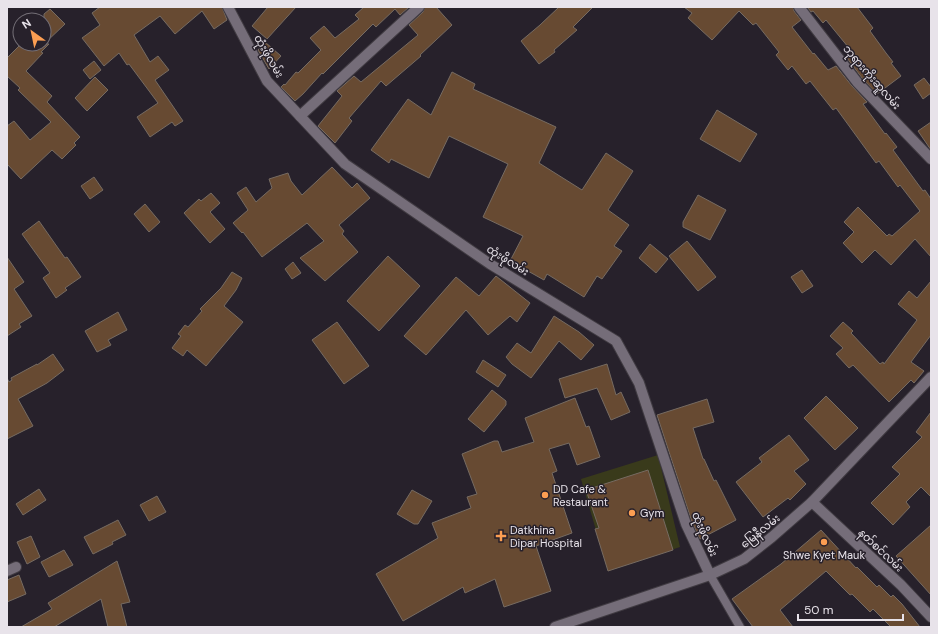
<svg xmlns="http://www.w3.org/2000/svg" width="938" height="634" font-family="'DM Sans','Noto Sans Myanmar',sans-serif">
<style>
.green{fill:#393a1b}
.building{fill:#674a32;stroke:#766b62}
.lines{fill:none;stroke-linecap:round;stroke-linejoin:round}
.service-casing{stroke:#403b42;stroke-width:10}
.minor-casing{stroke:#403b42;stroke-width:12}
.tertiary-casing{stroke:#403b42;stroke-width:12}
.secondary-casing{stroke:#403b42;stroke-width:12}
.service{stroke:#756d79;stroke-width:8}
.minor{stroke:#756d79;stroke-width:10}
.tertiary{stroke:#756d79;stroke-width:10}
.secondary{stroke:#756d79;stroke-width:10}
.poi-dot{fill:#fc9e52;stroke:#27212b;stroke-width:1.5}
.labels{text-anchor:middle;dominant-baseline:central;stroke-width:3;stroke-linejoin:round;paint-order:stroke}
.street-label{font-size:11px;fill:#e8e3ea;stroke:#27212b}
.poi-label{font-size:11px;fill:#e8e3ea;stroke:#27212b;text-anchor:start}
</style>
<rect width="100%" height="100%" fill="#27212b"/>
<!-- green -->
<polygon class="green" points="658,455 680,547 608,571 581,479"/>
<!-- building -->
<g class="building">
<polygon points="100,7 222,7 227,20 214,29 202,11 175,34 160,16 134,35 150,62 158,56 169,70 155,80 183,121 175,126 172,122 150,137 137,117 158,103 129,64 127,65 119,53 104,66 82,38 100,25 92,13"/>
<polygon points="268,7 296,7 267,39 252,26"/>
<polygon points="364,7 409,7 400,15 395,9 376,27 373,24 323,74 322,73 303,94 295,101 281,87 284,84 285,85 296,72 298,73 321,50 310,38 324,26 335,38 359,19 355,15"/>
<polygon points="425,7 436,7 452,25 420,55 421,56 386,86 381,81 349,118 352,121 335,143 318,126 342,96 337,91 354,76 361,82 418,35 409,25 423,12"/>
<polygon points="559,7 593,7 573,27 577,30 554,50 555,52 539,64 521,41 540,25"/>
<polygon points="684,7 793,7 794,11 801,20 792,27 813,54 814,53 828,70 836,66 852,86 867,102 863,104 885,134 886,133 897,147 893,150 923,191 925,190 931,199 931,257 915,239 891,265 875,250 862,263 843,243 854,232 844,222 858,207 887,236 889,234 892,236 920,211 900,185 898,187 879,161 876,163 836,108 833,110 810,81 806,84 792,66 788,70 776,55 779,52 756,23 753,25 739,11 712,40 688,18 692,13"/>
<polygon points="807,7 857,7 873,28 870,31 886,53 893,62 891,63 901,76 877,94 862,78 847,58 853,53 826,20 823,23 813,11 811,12"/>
<polygon points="50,9 65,24 44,44 44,14"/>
<polygon points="265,42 281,56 269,69 258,50"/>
<polygon points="21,44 49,44 41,52 43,53 26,71 52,96 47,102 80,137 74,143 76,145 62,159 52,150 21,179 7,164 7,126 14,121 30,140 51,122 18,90 20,88 7,76 7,58"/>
<polygon points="94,61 101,70 90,79 83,70"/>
<polygon points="452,72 475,84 473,89 556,127 539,163 582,190 606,153 633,171 608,210 629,225 614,246 622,251 602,279 597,276 584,297 547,274 544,280 510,261 523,236 483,217 508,164 449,136 429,178 391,159 389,163 371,150 408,99 431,115"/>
<polygon points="95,77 108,90 87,111 75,98"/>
<polygon points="924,78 931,87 931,93 923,99 914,85"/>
<polygon points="717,110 757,134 740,162 700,139"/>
<polygon points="931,122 931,150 918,131"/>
<polygon points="332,167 352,188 357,183 370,198 339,225 344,231 342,234 358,252 325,281 300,258 324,241 307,223 262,257 243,232 242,233 233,223 248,210 237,193 246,187 256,202 272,188 269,179 288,173 291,181 302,195"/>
<polygon points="94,177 103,190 90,199 81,186"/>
<polygon points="211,193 220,203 210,212 225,229 210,243 184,213 199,199 201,201"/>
<polygon points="698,195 726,210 710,240 683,227 683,222"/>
<polygon points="145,204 160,222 149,232 134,214"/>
<polygon points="39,221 65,258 67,257 81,277 65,288 67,290 56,298 43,278 50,273 22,234"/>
<polygon points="687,241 716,277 698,291 669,256"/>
<polygon points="650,244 668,259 656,273 639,258"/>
<polygon points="388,256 420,286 379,331 347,301"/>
<polygon points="7,257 24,282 14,289 32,316 19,324 21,327 7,336"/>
<polygon points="293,262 301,273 292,279 285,269"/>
<polygon points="802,270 813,286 802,293 791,277"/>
<polygon points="232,272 242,278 236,290 224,306 243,322 206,366 187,350 183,356 172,348 181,336 178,334 185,325 188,327 202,311 200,309 221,288"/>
<polygon points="496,276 530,303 517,322 510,316 488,335 466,310 426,355 404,336 456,277 479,296"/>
<polygon points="931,281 931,335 911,362 924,371 914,383 911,380 889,402 853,365 849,368 836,354 843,348 830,336 843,322 853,331 851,333 880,364 883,362 884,364 917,320 898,304 909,291 917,298"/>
<polygon points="118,312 127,330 108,340 111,345 97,352 85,331"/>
<polygon points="554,316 579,332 594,345 581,360 559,341 531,378 512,364 506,357 517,343 531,353"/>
<polygon points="337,322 369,366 344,384 312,340"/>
<polygon points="53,354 64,370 47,383 18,399 33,426 7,439 7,378 9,382 12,380 11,378 37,364 37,365"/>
<polygon points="483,360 506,375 498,387 476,372"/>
<polygon points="607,364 616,395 621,392 630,412 611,420 597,388 565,398 559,379"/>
<polygon points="492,390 506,401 506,405 484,432 468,419"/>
<polygon points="826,396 858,428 835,450 804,418"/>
<polygon points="575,398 586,427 589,426 600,457 577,465 569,443 549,449 557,471 552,473 572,533 536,546 551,591 504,607 495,579 465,593 463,587 403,621 376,574 438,538 432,523 471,508 467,497 477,494 462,454 494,441 498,441 502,452 534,442 525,418"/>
<polygon points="707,399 714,422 693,428 703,459 704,459 714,481 716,480 736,520 700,539 692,522 657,415"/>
<polygon points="931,412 931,497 921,487 906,502 910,507 893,525 871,503 900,474 892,467 922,437 916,432"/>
<polygon points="789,435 809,460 794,471 806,484 790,500 788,498 763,517 736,482 762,462 759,458"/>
<polygon points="648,470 673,550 608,571 595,529 599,528 586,490"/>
<polygon points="39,489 46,500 23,515 16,504"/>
<polygon points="412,490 432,501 418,524 414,524 397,514"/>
<polygon points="157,496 166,512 149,521 140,505"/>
<polygon points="118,520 126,535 112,542 113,544 93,554 84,537"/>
<polygon points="931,525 931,595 896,556"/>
<polygon points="821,530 856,568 857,567 877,587 879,585 891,597 893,595 902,604 920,627 891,627 873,609 870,612 852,594 850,595 826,571 780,610 793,627 753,627 732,599 781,564"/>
<polygon points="31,536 40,557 27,564 17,542"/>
<polygon points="64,550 73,565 49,577 41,562"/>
<polygon points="117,561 130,602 121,604 127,627 108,627 101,599 54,627 21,627 52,609 48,603"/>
<polygon points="19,575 26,594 7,602 7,580"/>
</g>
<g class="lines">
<!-- service casing -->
<g class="service-casing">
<polyline id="service" points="710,575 740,627"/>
</g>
<!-- minor casing -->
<g class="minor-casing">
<g id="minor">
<polyline points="228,7 267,81 345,164 490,264 616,341 639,383 686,524 710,575"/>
<polyline points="799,7 857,82 931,159"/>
<polyline points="300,116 419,7"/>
<polyline points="7,571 16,567"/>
</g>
</g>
<!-- tertiary casing -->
<g class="tertiary-casing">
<polyline id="tertiary" points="812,502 901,585 931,617"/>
</g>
<!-- secondary casing -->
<g class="secondary-casing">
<polyline id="secondary" points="555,627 710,575 744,559 772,537 812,502 931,377"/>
</g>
<!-- service -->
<use href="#service" class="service"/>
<!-- minor -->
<use href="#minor" class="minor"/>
<!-- tertiary -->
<use href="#tertiary" class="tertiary"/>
<!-- secondary -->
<use href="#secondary" class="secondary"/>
</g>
<!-- markers -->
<g class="poi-dot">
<circle cx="545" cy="495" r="4"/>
<circle cx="632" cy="513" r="4"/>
<path d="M499 530h4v4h4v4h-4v4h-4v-4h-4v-4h4z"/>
<circle cx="824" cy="542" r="4"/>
</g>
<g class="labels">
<!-- street labels -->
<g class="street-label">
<text transform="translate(269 56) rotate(60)">ထုံးဖိုလမ်း</text>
<text transform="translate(872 77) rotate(49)">ဘုရားကိုးဆူလမ်း</text>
<text transform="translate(508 260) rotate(32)">ထုံးဖိုလမ်း</text>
<text transform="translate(760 531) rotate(-39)">မြေနီလမ်း</text>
<text transform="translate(705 534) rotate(66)">ထုံးဖိုလမ်း</text>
<text transform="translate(881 550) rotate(43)">နတ်စင်လမ်း</text>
</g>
<!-- poi labels -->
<g class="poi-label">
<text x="553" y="489">DD Cafe &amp;<tspan x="553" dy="13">Restaurant</tspan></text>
<text x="640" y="513">Gym</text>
<text x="510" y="530">Datkhina<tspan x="510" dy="13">Dipar Hospital</tspan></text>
<text x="824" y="555" text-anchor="middle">Shwe Kyet Mauk</text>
</g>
</g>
<!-- border -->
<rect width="938" height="634" fill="none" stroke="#e8e3ea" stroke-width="16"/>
<!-- north arrow -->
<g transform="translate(32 32) rotate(327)"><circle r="19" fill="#27212b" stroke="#746f77"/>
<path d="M0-3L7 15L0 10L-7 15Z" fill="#fc9e52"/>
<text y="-6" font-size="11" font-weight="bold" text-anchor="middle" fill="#e8e3ea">N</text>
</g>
<!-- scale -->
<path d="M798 614v6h105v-6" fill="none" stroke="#e8e3ea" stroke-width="2"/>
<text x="804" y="614" font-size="12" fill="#e8e3ea" stroke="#27212b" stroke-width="3" paint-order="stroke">50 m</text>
</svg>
